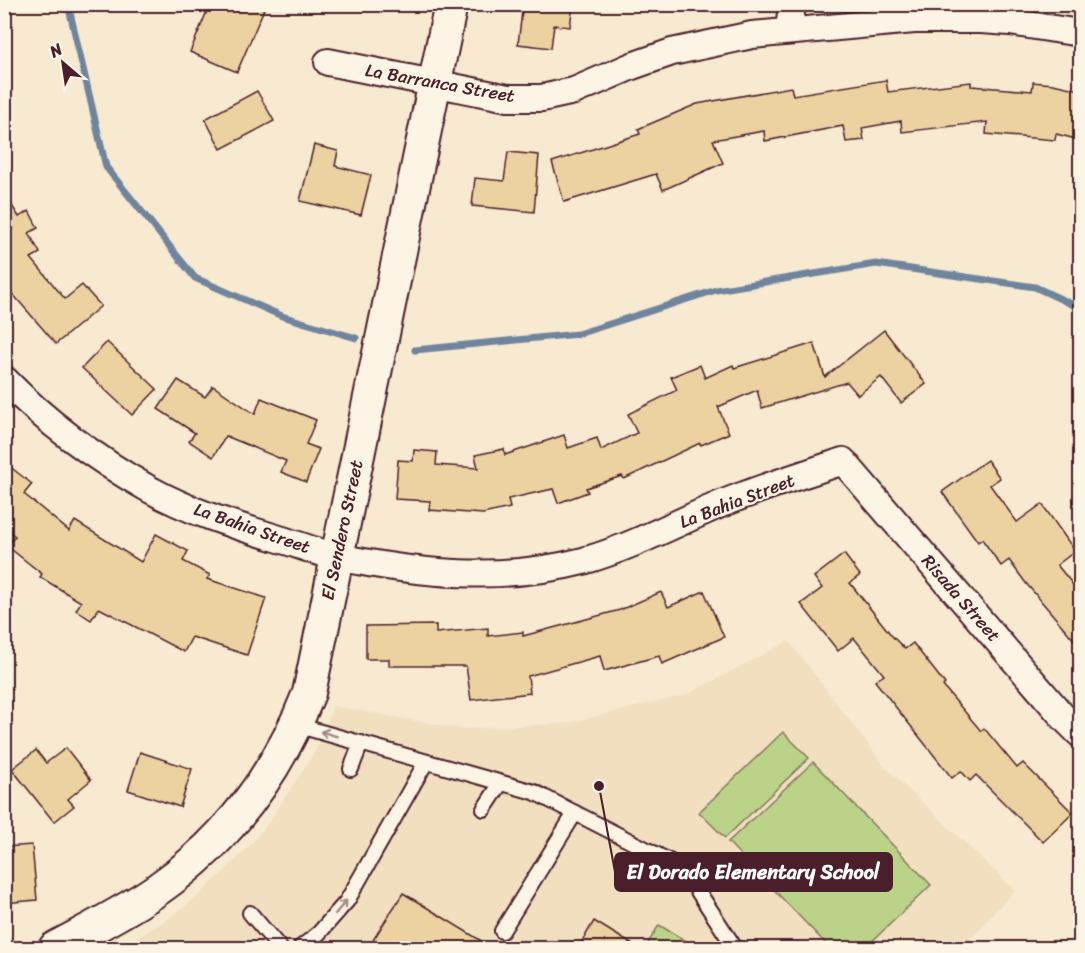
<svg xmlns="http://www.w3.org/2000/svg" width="1085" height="953" font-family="Sriracha,sans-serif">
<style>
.built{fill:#f1dfc0}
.green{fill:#bbd389;stroke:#82795a;stroke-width:1.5}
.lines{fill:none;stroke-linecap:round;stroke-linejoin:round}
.stream{stroke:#70849e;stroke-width:7}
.building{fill:#ecd2a1;stroke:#4a1f2b;stroke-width:1.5}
.service-casing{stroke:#4a1f2b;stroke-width:18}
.minor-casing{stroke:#4a1f2b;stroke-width:30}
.tertiary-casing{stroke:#4a1f2b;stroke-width:36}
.service{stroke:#fcf5e5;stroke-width:14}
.minor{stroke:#fcf5e5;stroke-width:26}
.tertiary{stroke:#fcf5e5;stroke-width:32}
.oneway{stroke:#a38a88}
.labels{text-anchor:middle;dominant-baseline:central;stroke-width:4.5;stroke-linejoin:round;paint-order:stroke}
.street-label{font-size:18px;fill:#4a1f2b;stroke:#fcf5e5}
.leader{fill:none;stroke:#4a1f2b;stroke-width:2}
.callout-dot{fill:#4a1f2b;stroke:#fcf5e5;stroke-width:2}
.callout{fill:#4a1f2b;stroke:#4a1f2b;stroke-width:2}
.callout-label{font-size:20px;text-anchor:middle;font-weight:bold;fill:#fff}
</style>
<rect width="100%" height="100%" fill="#f7ead1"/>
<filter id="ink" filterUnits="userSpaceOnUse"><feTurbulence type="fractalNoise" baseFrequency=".0167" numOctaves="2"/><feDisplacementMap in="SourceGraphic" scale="12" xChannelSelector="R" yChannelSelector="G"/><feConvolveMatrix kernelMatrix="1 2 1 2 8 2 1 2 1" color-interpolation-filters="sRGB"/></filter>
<g filter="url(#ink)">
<!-- built -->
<polygon class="built" points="789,641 886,768 1015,890 962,948 120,948 168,919 195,899 242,854 264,829 303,770 320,743 333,706 462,729 568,723 686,695"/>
<!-- green -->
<g class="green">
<polygon points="783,732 809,758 725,838 699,812"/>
<polygon points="813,762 931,885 865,948 830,948 728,842"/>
<polygon points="659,925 698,948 645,948"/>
</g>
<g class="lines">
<!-- stream -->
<g class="stream">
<polyline points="68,4 106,167 195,278 282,316 356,338"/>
<polyline points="415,350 578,334 716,290 876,264 1035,287 1080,308"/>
</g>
</g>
<!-- building -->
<g class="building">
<polygon points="210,4 252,4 264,9 237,72 190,52"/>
<polygon points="523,4 573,4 570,27 554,25 551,48 518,44"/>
<polygon points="886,80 888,92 971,82 971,86 1032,91 1033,82 1053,84 1080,90 1080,140 1056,134 1055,140 986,134 987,122 902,132 901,121 862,128 864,140 846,142 843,126 765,141 764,131 713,140 723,163 663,190 656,174 564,202 552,162 640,134 638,129 697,104 791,87 793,95"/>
<polygon points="257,91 274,121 221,149 205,119"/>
<polygon points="314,145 338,151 335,166 371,175 361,215 300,201"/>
<polygon points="508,152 539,155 534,212 472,206 475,178 504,181"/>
<polygon points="4,193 19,217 29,211 38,228 29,233 40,253 31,258 65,299 82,285 101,306 56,344 4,284"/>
<polygon points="884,330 926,384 901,403 881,377 858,395 847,382 762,408 757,390 718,407 729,433 701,445 700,443 624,479 622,476 586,488 588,492 558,503 553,489 508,499 510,508 483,514 429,510 430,501 395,499 398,460 413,461 414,450 437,452 436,465 478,468 475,455 504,449 505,455 564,435 568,448 597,438 601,450 637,433 628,414 677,390 671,377 700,365 705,378 733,365 734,368 814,343 825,377"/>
<polygon points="107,342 157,389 132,415 82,368"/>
<polygon points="178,380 205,397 213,386 255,414 261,398 316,420 306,444 319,449 306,482 281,472 286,461 226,436 213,457 189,441 195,433 158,409"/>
<polygon points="987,460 1000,478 990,485 1017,522 1042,504 1075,551 1057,565 1080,593 1080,647 1025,582 1009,560 1001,566 982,539 978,542 942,492"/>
<polygon points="4,462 32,484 24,494 69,531 75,521 141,562 156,534 188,551 183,561 210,575 207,579 266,598 247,655 192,637 184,652 99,608 91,620 76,610 81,602 40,577 42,574 7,546 15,536 4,527"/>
<polygon points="844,554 860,575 850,583 892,636 905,649 913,643 945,684 943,686 981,731 984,728 1017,768 1023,763 1073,813 1043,842 976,775 970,781 961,771 952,778 875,681 884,675 854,638 838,651 801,604 822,588 814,577"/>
<polygon points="704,591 724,637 662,664 659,656 604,671 600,656 528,676 530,693 471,700 466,666 389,666 389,659 366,659 366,626 436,625 436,633 488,628 488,636 523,632 523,636 620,610 661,592 668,607"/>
<polygon points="66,748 91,780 68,799 74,806 54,822 12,769 36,750 46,763"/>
<polygon points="140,752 192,769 180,807 128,790"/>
<polygon points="32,845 37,900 4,903 4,847"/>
<polygon points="403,893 493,948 368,948"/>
<polygon points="594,921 638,948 578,948"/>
</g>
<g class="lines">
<!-- service casing -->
<g class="service-casing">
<g id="service">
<polyline points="296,725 534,792 675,864 688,876 735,948"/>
<polyline points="351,769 361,743"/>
<polyline points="484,809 501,783"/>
<polyline points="250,913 280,948"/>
<polyline points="502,931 575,813"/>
<polyline points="300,948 319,933 347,901 426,762"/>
</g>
</g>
<!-- minor casing -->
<g class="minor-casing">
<g id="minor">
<polyline points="789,31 792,4"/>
<polyline points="328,62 508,98 542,98 574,91 632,66 672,52 752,35 914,20 981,20 1010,22 1080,33"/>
<path d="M4,379C47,423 96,459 149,489C189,511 230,524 273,537C294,543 316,552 338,557C419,574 502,582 583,561C629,548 670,526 714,507C755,489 800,476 843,461L1065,719L1080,734"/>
</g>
</g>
<!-- tertiary casing -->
<g class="tertiary-casing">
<path id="tertiary" d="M55,948C90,929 125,912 158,889C228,840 278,772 309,693L451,4"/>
</g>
<!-- service -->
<use href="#service" class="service"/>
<!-- minor -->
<use href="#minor" class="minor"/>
<!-- tertiary -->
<use href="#tertiary" class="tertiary"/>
</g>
<!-- one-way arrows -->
<defs><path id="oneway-shaft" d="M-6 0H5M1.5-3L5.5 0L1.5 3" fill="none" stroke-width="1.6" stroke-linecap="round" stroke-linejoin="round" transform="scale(1.5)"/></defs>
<g class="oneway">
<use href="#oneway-shaft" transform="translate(329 734) rotate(-164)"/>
<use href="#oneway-shaft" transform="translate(341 907) rotate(-50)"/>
</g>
</g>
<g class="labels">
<!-- street labels -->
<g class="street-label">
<text transform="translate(440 83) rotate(10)">La Barranca Street</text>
<text transform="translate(737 501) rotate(-21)">La Bahia Street</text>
<text transform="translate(252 528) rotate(19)">La Bahia Street</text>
<text transform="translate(342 530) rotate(-78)">El Sendero Street</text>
<text transform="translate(961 598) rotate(49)">Risada Street</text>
</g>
</g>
<!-- callouts -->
<path class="leader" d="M599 786L615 872"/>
<circle class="callout-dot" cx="599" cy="786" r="6"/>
<rect class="callout" x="615" y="853" width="277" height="38" rx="6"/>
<g class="callout-label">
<text x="753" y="879">El Dorado Elementary School</text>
</g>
<!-- margin -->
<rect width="1085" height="953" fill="none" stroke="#fcf5e5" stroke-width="24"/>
<rect x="12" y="12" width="1061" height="929" fill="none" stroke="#4a1f2b" stroke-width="2" filter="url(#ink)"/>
<!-- north arrow -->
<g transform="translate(63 63) rotate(331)" stroke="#fcf5e5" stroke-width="4.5" paint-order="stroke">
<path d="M0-4.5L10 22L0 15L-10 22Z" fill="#4a1f2b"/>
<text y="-9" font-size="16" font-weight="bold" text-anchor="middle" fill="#4a1f2b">N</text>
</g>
</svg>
